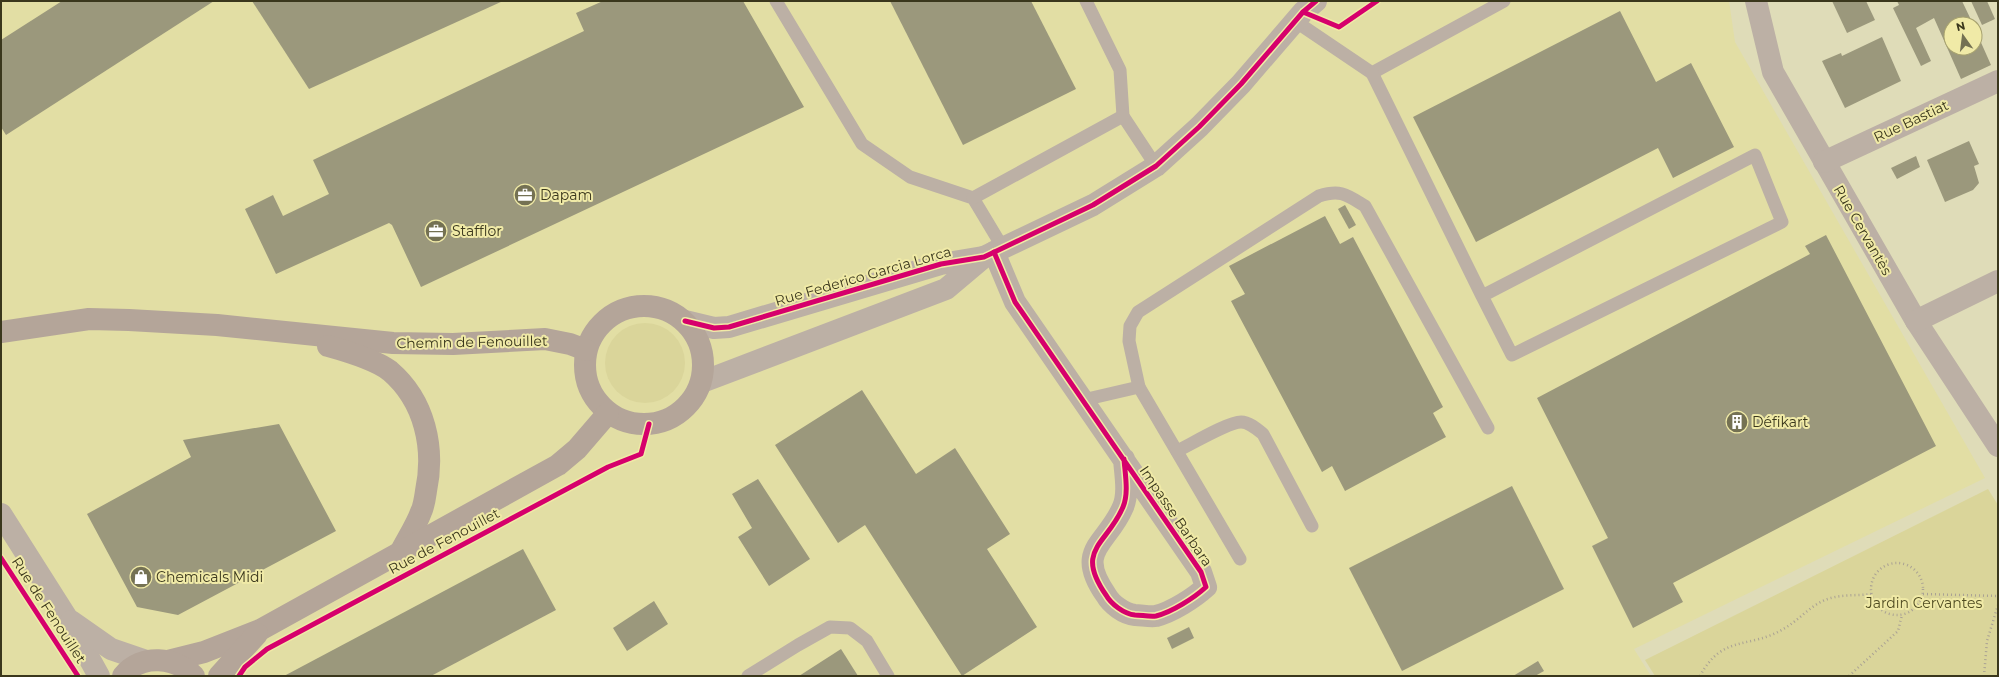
<svg xmlns="http://www.w3.org/2000/svg" width="1999" height="677" font-family="Montserrat,sans-serif">
<style>
.built{fill:#e2dea4}
.green{fill:#dad59a}
.building{fill:#9b987c}
.lines{fill:none;stroke-linecap:round;stroke-linejoin:round}
.path{stroke:#aaa294;stroke-width:2.5;stroke-dasharray:1 3;stroke-linecap:butt}
.lane{stroke:#bcb0a5;stroke-width:13}
.street{stroke:#bcb0a5;stroke-width:22}
.secondary{stroke:#b4a599;stroke-width:22}
.cycleway-casing{stroke:#f0eaa7;stroke-width:8}
.cycleway{stroke:#d6006c;stroke-width:5}
.labels{text-anchor:middle;dominant-baseline:central;stroke-width:4;stroke-linejoin:round;paint-order:stroke}
.street-label{font-size:14px;fill:#3a371c;stroke:#f0eaa7}
.poi-label{font-size:14px;fill:#3a371c;stroke:#f0eaa7;text-anchor:start}
.park-label{font-size:14px;fill:#514d23;stroke:#f0eaa7}
</style>
<rect width="100%" height="100%" fill="#dfdcb8"/>
<!-- built -->
<polygon class="built" points="1,1 1729,1 1735,42 1985,478 1634,649 1651,676 1,676"/>
<!-- green -->
<g class="green">
<circle cx="645" cy="363" r="40"/>
<polygon points="1988,489 1998,505 1998,676 1655,676 1645,660"/>
</g>
<!-- building -->
<g class="building">
<polygon points="62,1 214,1 6,135 1,127 1,40"/>
<polygon points="252,1 503,1 309,89"/>
<polygon points="603,1 743,1 804,107 421,287 392,225 389,223 276,274 245,209 273,195 283,216 329,194 313,160 584,31 576,13"/>
<polygon points="890,1 1031,1 1076,89 963,145"/>
<polygon points="1832,1 1866,1 1875,20 1847,33"/>
<polygon points="1897,1 1962,1 1973,24 1951,24 1951,48 1975,48 1975,29 1991,65 1961,79 1934,18 1916,28 1931,61 1921,66 1893,8 1899,5"/>
<polygon points="1971,1 1987,1 1995,19 1982,25"/>
<polygon points="1620,11 1656,82 1691,63 1734,147 1673,178 1658,148 1476,242 1413,117"/>
<polygon points="1882,37 1901,81 1845,108 1822,61 1841,53 1842,56"/>
<polygon points="1969,141 1979,164 1974,166 1979,183 1973,190 1945,202 1927,160"/>
<polygon points="1916,156 1920,167 1897,179 1891,168"/>
<polygon points="1345,205 1356,225 1349,229 1338,209"/>
<polygon points="1325,216 1340,244 1353,237 1443,407 1433,413 1446,437 1345,491 1332,466 1322,472 1231,301 1245,294 1229,266"/>
<polygon points="1826,235 1936,446 1673,583 1683,602 1633,628 1592,546 1608,538 1537,398 1810,254 1805,246"/>
<polygon points="862,390 916,474 955,448 1010,534 987,549 1037,627 962,676 865,525 838,543 775,445"/>
<polygon points="279,424 336,531 178,615 137,607 87,514 191,457 183,440"/>
<polygon points="758,479 810,559 769,586 738,537 752,528 732,494"/>
<polygon points="1512,486 1564,589 1402,671 1349,568"/>
<polygon points="523,549 556,610 431,676 284,676"/>
<polygon points="654,601 668,624 627,651 613,628"/>
<polygon points="1189,627 1194,638 1172,649 1167,638"/>
<polygon points="841,649 858,676 799,676"/>
<polygon points="1538,661 1544,671 1535,676 1513,676"/>
</g>
<g class="lines">
<!-- path -->
<g class="path">
<circle cx="1897" cy="589" r="26"/>
<polyline points="1923,594 1998,596"/>
<path d="M1700,676C1723,633 1750,650 1785,628C1799,620 1810,606 1825,600C1839,594 1856,596 1871,594"/>
<polyline points="1849,676 1898,631 1902,615"/>
<polyline points="1984,676 1987,641 1998,605"/>
</g>
<!-- lane -->
<g class="lane">
<polyline points="776,1 862,144 910,177 973,198 1003,248"/>
<polyline points="1086,1 1120,70 1123,116 1156,166"/>
<polyline points="1295,21 1372,73 1504,1"/>
<polyline points="1372,73 1482,296 1755,155 1782,222 1512,355 1482,296"/>
<polyline points="973,198 1123,116"/>
<polyline points="1139,387 1240,559"/>
<path d="M1083,400L1139,387L1129,341L1130,326L1138,312L1319,196C1341,189 1347,195 1365,206L1488,428"/>
<path d="M1177,451C1190,445 1228,422 1241,422C1249,422 1257,429 1263,434L1312,526"/>
<polyline points="748,676 798,645 830,627 850,628 867,641 888,676"/>
</g>
<!-- street -->
<g class="street">
<polyline points="1756,1 1773,72 1916,321 1998,446"/>
<polyline points="1824,162 1998,81"/>
<path d="M994,252L1015,302L1201,572L1206,587C1194,598 1172,612 1156,616C1150,617 1141,615 1135,615C1124,614 1111,604 1106,595C1074,549 1107,545 1123,507C1129,493 1125,474 1124,459"/>
<polyline points="685,321 714,328 729,327 941,264 983,257"/>
<polyline points="1916,321 1998,281"/>
<polyline points="702,382 946,289 984,257 1093,205 1156,166 1199,127 1241,84 1303,12 1316,1"/>
<polyline points="1,514 67,618 99,676"/>
<polyline points="71,621 111,649 146,661"/>
</g>
<!-- secondary -->
<g class="secondary">
<circle cx="644" cy="365" r="59"/>
<polyline points="1,332 89,319 129,320 217,325 393,343 453,344 545,339 570,344 586,350"/>
<path d="M328,346C346,351 376,360 390,371C425,401 435,448 426,491C425,498 424,506 421,512C416,526 407,539 400,553"/>
<polyline points="168,661 204,652 260,630 558,465 577,449 608,413"/>
<path d="M123,676C141,653 176,657 194,676"/>
<polyline points="219,676 257,634"/>
</g>
<!-- cycleway casing -->
<g class="cycleway-casing">
<g id="cycleway">
<polyline points="1303,12 1339,27 1377,1"/>
<path d="M994,252L1015,302L1201,572L1206,587C1194,598 1172,612 1156,616C1150,617 1141,615 1135,615C1124,614 1111,604 1106,595C1074,549 1107,545 1123,507C1129,493 1125,474 1124,459"/>
<polyline points="685,321 714,328 729,327 941,264 984,257 1093,205 1156,166 1199,127 1241,84 1303,12 1316,1"/>
<polyline points="1,558 78,676"/>
<polyline points="239,676 245,667 267,649 608,467 641,454 649,424"/>
</g>
</g>
<!-- cycleway -->
<use href="#cycleway" class="cycleway"/>
</g>
<!-- icons -->
<defs>
<g id="office-disc" transform="scale(1.15)"><circle r="9.5" fill="#747153" stroke="#f0eaa7"/><path d="M-6-3h4V-5.5h4V-3h4V5H-6ZM-1-4.5V-3h2v-1.5ZM-6 0V1H6V0Z" fill="#fff"/></g>
<g id="building-disc" transform="scale(1.15)"><circle r="9.5" fill="#747153" stroke="#f0eaa7"/><path d="M-4-6H4V6H1V3H-1V6H-4ZM-2.5-4.3h1.7v1.8h-1.7ZM.8-4.3h1.7v1.8H.8ZM-2.5-1h1.7V.8h-1.7ZM.8-1h1.7V.8H.8Z" fill="#fff"/></g>
<g id="shop-disc" transform="scale(1.15)"><circle r="9.5" fill="#747153" stroke="#f0eaa7"/><path d="M-5-2.5h2.3a2.7 3.5 0 0 1 5.4 0H5L5.5 6h-11ZM-1.5-2.5h3a1.5 2.3 0 0 0-3 0Z" fill="#fff"/></g>
</defs>
<g fill-rule="evenodd">
<use href="#office-disc" x="525" y="195"/>
<use href="#office-disc" x="436" y="231"/>
<use href="#building-disc" x="1737" y="422"/>
<use href="#shop-disc" x="141" y="577"/>
</g>
<g class="labels">
<!-- street labels -->
<g class="street-label">
<text transform="translate(1911 121) rotate(-25)">Rue Bastiat</text>
<text transform="translate(1863 230) rotate(60)">Rue Cervantès</text>
<text transform="translate(863 276) rotate(-16)">Rue Federico Garcia Lorca</text>
<text transform="translate(472 342) rotate(-1)">Chemin de Fenouillet</text>
<text transform="translate(1176 516) rotate(56)">Impasse Barbara</text>
<text transform="translate(444 541) rotate(-28)">Rue de Fenouillet</text>
<text transform="translate(49 610) rotate(57)">Rue de Fenouillet</text>
</g>
<!-- poi labels -->
<g class="poi-label">
<text x="540" y="195">Dapam</text>
<text x="452" y="231">Stafflor</text>
<text x="1752" y="422">Défikart</text>
<text x="156" y="577">Chemicals Midi</text>
</g>
<!-- park labels -->
<g class="park-label">
<text x="1924" y="603">Jardin Cervantes</text>
</g>
</g>
<!-- border -->
<rect width="1999" height="677" fill="none" stroke="#3a371c" stroke-width="4"/>
<!-- north arrow -->
<g transform="translate(1963 36) rotate(346)"><circle r="19" fill="#f0eaa7" stroke="#a7a26f"/>
<path d="M0-3L7 15L0 10L-7 15Z" fill="#747153"/>
<text y="-6" font-size="11" font-weight="bold" text-anchor="middle" fill="#3a371c">N</text>
</g>
</svg>
